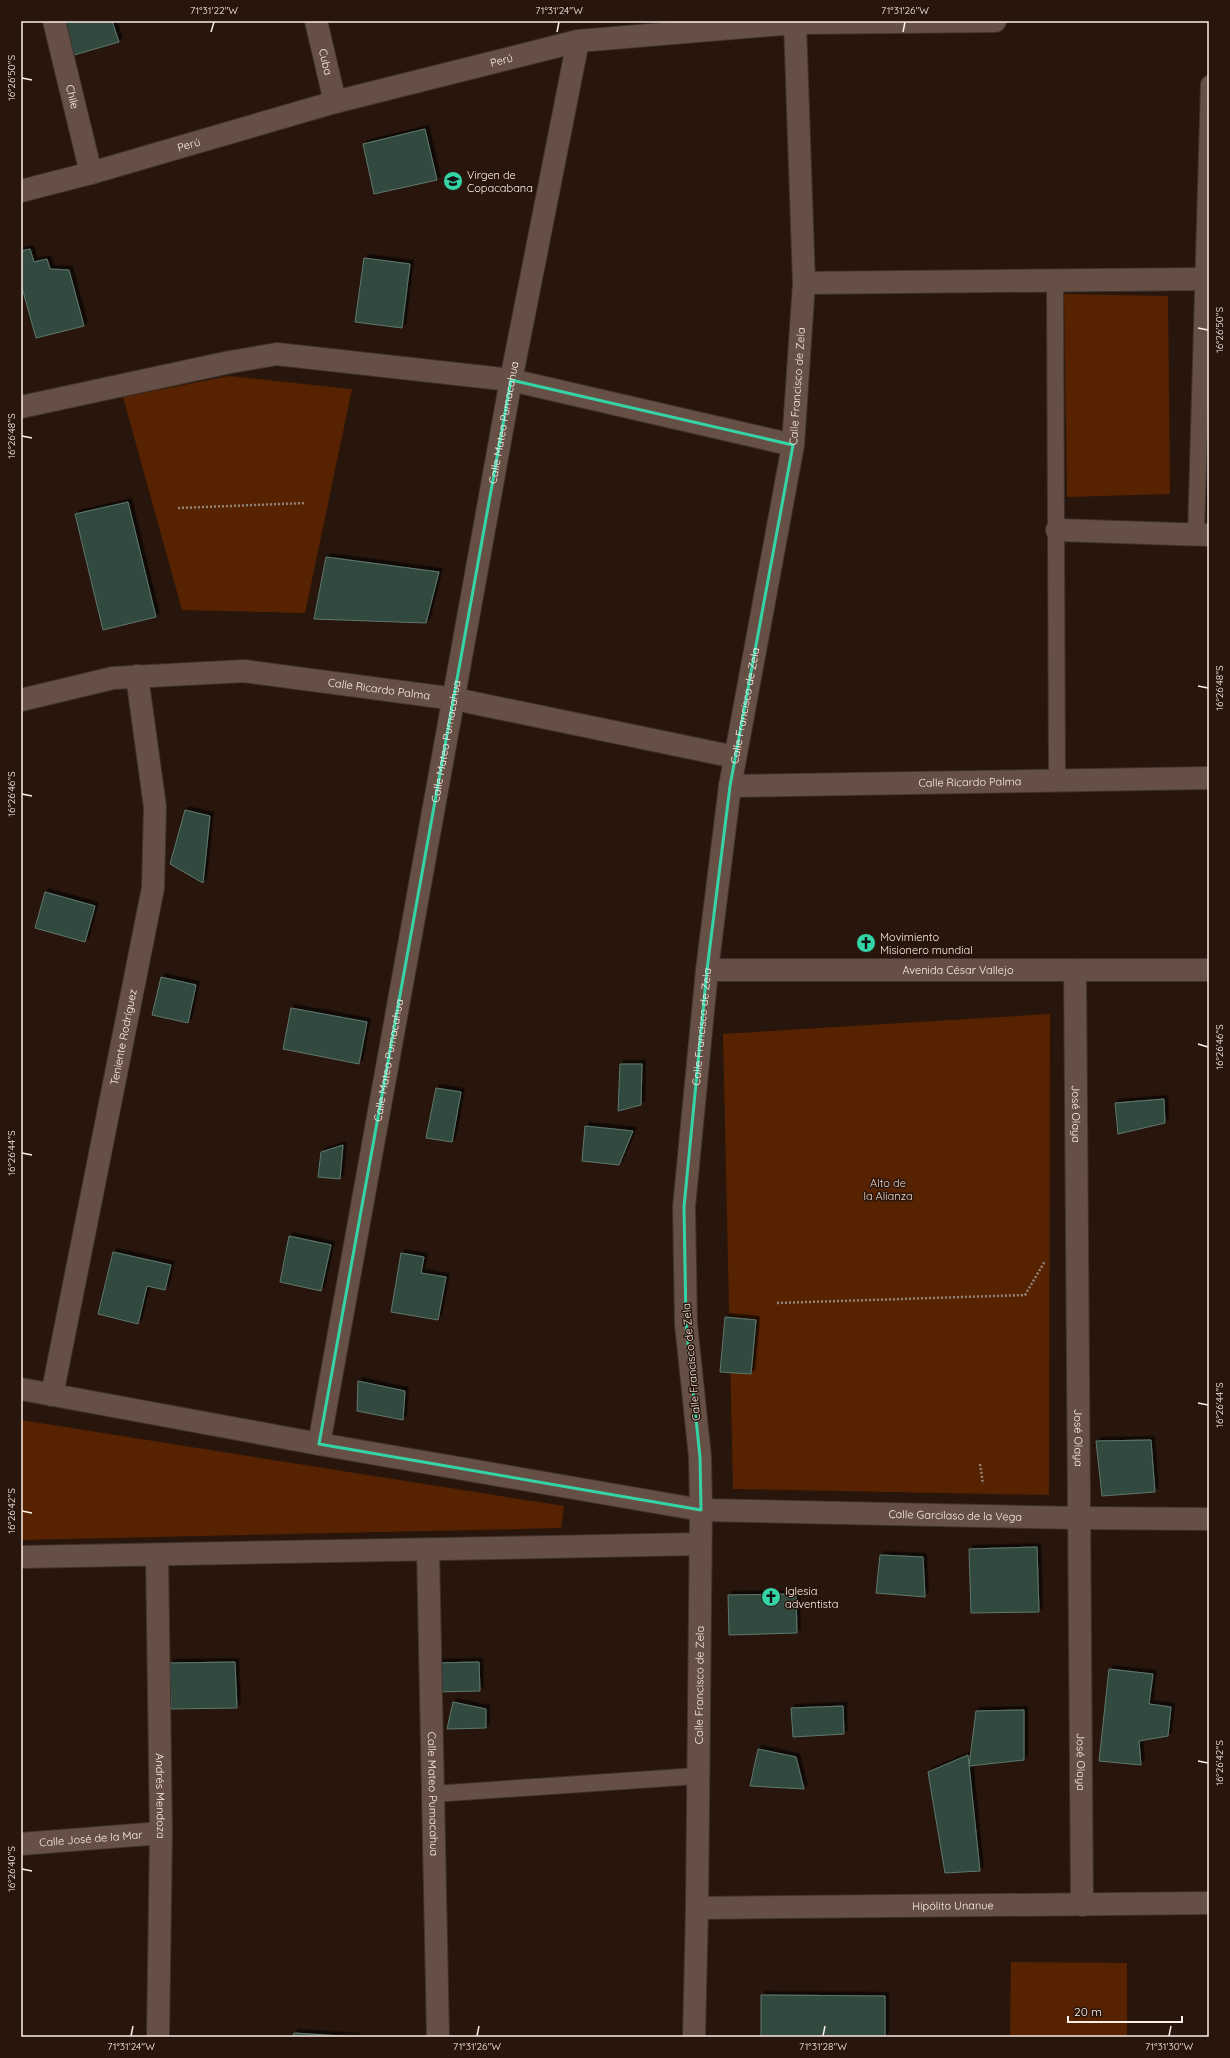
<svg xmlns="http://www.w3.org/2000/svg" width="1230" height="2058" font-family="Quicksand,sans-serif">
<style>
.green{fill:#562200}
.building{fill:#314940;stroke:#5e786e;filter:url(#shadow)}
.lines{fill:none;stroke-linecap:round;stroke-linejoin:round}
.service-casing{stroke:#3f322e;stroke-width:18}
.minor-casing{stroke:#3f322e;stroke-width:24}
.path{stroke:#93837b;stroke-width:2.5;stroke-dasharray:2 2;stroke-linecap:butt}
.service{stroke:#665045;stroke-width:16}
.minor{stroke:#665045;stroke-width:22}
.marked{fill:none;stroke:#35d4a7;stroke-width:3;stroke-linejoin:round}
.ticks{fill:none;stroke:#fcefe8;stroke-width:1.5}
.labels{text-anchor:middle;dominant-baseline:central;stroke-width:3;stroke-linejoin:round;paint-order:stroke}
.street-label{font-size:11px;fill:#fcefe8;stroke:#28160d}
.poi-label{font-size:11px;fill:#fcefe8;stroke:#28160d;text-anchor:start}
.park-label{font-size:11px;fill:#efd7cc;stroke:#28160d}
.neatline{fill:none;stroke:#fcefe8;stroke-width:1.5}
.ticks-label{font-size:10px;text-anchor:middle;fill:#fcefe8}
</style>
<defs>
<filter id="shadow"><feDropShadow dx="3.5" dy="-3.5" stdDeviation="0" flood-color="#0009"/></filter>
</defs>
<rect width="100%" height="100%" fill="#28160d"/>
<!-- green -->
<g class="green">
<polygon points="1064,294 1168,296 1170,494 1067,497"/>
<polygon points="229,376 352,389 305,613 182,610 123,397"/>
<polygon points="1050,1014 1049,1495 733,1489 723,1034"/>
<polygon points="21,1420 564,1506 561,1528 21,1540"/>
<polygon points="1011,1962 1127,1963 1127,2037 1010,2037"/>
</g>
<!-- building -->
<g class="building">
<polygon points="63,21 112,21 119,42 74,55"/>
<polygon points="425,129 437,180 374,194 363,144"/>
<polygon points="30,249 34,262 47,259 50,269 69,270 84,326 36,338 21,284 21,251"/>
<polygon points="364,258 410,264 402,328 355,322"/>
<polygon points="128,502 156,617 103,630 75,514"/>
<polygon points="326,557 439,572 426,623 314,619"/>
<polygon points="185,810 210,816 203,883 170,864"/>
<polygon points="45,892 95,906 85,942 35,928"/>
<polygon points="161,977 196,985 188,1023 152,1015"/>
<polygon points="291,1008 367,1022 359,1064 283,1049"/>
<polygon points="620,1064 642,1064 641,1105 618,1111"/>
<polygon points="436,1088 461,1092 452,1142 426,1138"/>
<polygon points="1164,1099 1165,1123 1118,1134 1115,1103"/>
<polygon points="585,1126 633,1131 619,1165 582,1161"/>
<polygon points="343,1145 340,1179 318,1177 321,1152"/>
<polygon points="289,1236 331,1245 321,1291 280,1282"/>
<polygon points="113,1252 171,1265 165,1290 147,1286 138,1324 98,1314"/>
<polygon points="401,1253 424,1257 421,1273 446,1277 438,1320 391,1312"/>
<polygon points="725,1317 756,1320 751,1374 720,1372"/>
<polygon points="358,1381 405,1391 403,1420 357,1411"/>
<polygon points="1151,1440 1155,1492 1102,1496 1096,1441"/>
<polygon points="1037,1547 1039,1612 971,1613 969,1549"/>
<polygon points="880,1555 923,1557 925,1597 876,1593"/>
<polygon points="796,1594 797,1633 729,1635 728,1595"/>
<polygon points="235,1662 237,1708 171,1709 170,1663"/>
<polygon points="479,1662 480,1691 435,1692 434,1663"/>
<polygon points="1109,1669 1153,1674 1149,1704 1171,1707 1168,1736 1139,1741 1141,1765 1099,1761"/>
<polygon points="453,1702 486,1709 486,1728 447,1729"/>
<polygon points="843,1706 844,1734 793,1737 791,1708"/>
<polygon points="1024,1710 1024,1760 969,1766 976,1711"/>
<polygon points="758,1749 796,1757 804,1789 750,1786"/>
<polygon points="968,1755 980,1871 945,1873 928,1772"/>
<polygon points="761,1995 885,1996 885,2037 761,2037"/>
<polygon points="294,2033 356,2037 293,2037"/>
</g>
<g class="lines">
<!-- service casing -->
<g class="service-casing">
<g id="service">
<polyline points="1055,281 1057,780"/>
<polyline points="1196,535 1209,84"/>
<polyline points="433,1794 697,1776"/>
</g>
</g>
<!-- minor casing -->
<g class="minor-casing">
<g id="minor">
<path id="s1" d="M54,21L91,173"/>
<path id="s2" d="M316,21L335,102"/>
<path id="s3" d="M21,191L91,173L335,102L578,41L795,23L995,21"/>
<polyline points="804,283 1203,279"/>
<polyline points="21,407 230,362 277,354 511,380 793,445"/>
<polyline points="1057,530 1209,535"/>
<path id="s4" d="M21,700L113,678L244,671L455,699L735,757"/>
<path id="s5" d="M730,786L1209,778"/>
<path id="s6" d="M707,970H1209"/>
<path id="s7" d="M1075,970L1082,1905"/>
<path id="s8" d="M21,1389L319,1444L701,1510L1079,1518L1209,1519"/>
<path id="s9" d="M52,1395L153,888L155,807L137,676"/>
<path id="s10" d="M319,1444L511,380L578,41"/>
<path id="s11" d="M428,1550L438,2037"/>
<path id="s12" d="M157,1555L161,1833L158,2037"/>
<polyline points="21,1557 700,1544"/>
<path id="s13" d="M21,1844L161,1833"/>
<path id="s14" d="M697,1908L1209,1903"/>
<path id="s15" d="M694,2037L697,1908L701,1510L700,1457L686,1324L684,1207L707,970L730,786L793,445L804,283L795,23"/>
</g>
</g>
<!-- path -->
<g class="path">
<polyline points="178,508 306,503"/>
<polyline points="777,1303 1025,1295 1045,1261"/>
<polyline points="980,1464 983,1484"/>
</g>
<!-- service -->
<use href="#service" class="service"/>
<!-- minor -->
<use href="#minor" class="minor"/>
</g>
<!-- marked area -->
<path class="marked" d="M511,380L793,445L730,786L707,970L684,1207L686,1324L700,1457L701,1510L319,1444Z"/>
<!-- ticks -->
<path class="ticks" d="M211,32L214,22M557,32L559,22M903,32L905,22M22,78L32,80M1198,328L1208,330M22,436L32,438M1198,686L1208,688M22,794L32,796M1198,1044L1208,1047M22,1153L32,1155M1198,1403L1208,1405M22,1511L32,1513M1198,1761L1208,1763M22,1869L32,1871M131,2036L133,2026M477,2036L479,2026M823,2036L825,2026M1169,2036L1171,2026"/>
<!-- icons -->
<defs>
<g id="school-disc" transform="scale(1)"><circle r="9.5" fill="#35d4a7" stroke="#28160d"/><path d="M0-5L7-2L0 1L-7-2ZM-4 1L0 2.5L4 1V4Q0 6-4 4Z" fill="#111"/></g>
<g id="church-disc" transform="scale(1)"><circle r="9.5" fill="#35d4a7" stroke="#28160d"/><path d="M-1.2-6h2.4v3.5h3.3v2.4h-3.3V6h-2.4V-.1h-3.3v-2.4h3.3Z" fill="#111"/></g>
</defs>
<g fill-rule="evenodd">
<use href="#school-disc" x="453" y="181"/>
<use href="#church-disc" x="866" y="943"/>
<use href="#church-disc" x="771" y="1597"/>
</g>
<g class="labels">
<!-- street labels -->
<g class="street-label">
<text stroke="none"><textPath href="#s3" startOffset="498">Perú</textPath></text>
<text stroke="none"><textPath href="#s2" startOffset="42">Cuba</textPath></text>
<text stroke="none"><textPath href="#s1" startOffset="78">Chile</textPath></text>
<text stroke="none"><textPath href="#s3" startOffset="174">Perú</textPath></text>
<text stroke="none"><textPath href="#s15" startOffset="1660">Calle Francisco de Zela</textPath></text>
<text stroke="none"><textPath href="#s10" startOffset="1038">Calle Mateo Pumacahua</textPath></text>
<text stroke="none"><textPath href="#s4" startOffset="362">Calle Ricardo Palma</textPath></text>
<text stroke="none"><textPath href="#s15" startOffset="1336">Calle Francisco de Zela</textPath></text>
<text stroke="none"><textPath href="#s10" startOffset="714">Calle Mateo Pumacahua</textPath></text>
<text stroke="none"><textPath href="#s5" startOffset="240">Calle Ricardo Palma</textPath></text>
<text stroke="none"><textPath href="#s6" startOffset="251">Avenida César Vallejo</textPath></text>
<text stroke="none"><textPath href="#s15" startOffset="1012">Calle Francisco de Zela</textPath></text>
<text stroke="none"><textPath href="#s9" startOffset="365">Teniente Rodríguez</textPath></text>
<text stroke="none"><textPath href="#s10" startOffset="390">Calle Mateo Pumacahua</textPath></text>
<text stroke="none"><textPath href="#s7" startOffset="144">José Olaya</textPath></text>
<text transform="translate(691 1362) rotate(-95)">Calle Francisco de Zela</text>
<text stroke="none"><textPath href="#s7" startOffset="468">José Olaya</textPath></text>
<text stroke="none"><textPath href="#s8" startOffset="945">Calle Garcilaso de la Vega</textPath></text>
<text stroke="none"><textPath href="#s15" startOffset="352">Calle Francisco de Zela</textPath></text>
<text stroke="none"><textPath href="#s7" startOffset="792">José Olaya</textPath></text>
<text stroke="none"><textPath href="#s11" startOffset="244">Calle Mateo Pumacahua</textPath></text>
<text stroke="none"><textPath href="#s12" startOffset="241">Andrés Mendoza</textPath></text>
<text stroke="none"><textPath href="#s13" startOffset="70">Calle José de la Mar</textPath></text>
<text stroke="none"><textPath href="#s14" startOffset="256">Hipólito Unanue</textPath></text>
</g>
<!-- poi labels -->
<g class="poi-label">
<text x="467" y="175">Virgen de<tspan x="467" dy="13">Copacabana</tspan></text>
<text x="880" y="937">Movimiento<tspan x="880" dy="13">Misionero mundial</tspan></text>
<text x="785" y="1591">Iglesia<tspan x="785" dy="13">adventista</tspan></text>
</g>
<!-- park labels -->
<g class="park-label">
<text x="888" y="1183">Alto de<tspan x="888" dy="13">la Alianza</tspan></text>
</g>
</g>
<!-- border -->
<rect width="1230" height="2058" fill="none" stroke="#28160d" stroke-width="44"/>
<!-- scale -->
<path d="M1068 2016v6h114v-6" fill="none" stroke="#fcefe8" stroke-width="2"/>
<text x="1074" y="2016" font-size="12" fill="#fcefe8" stroke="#28160d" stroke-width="3" paint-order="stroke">20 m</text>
<rect x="22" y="22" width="1186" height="2014" class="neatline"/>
<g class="ticks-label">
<text x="214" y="14">71°31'22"W</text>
<text x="559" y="14">71°31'24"W</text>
<text x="905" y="14">71°31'26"W</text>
<text transform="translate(11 78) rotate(-90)" y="4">16°26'50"S</text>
<text transform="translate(1219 330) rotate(-90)" y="4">16°26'50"S</text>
<text transform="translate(11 436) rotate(-90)" y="4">16°26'48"S</text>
<text transform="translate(1219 688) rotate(-90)" y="4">16°26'48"S</text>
<text transform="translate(11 794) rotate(-90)" y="4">16°26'46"S</text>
<text transform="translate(1219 1047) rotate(-90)" y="4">16°26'46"S</text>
<text transform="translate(11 1153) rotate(-90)" y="4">16°26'44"S</text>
<text transform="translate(1219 1405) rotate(-90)" y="4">16°26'44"S</text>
<text transform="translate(11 1511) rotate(-90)" y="4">16°26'42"S</text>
<text transform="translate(1219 1763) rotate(-90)" y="4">16°26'42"S</text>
<text transform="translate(11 1869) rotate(-90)" y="4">16°26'40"S</text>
<text x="131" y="2050">71°31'24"W</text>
<text x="477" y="2050">71°31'26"W</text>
<text x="823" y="2050">71°31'28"W</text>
<text x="1169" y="2050">71°31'30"W</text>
</g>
</svg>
